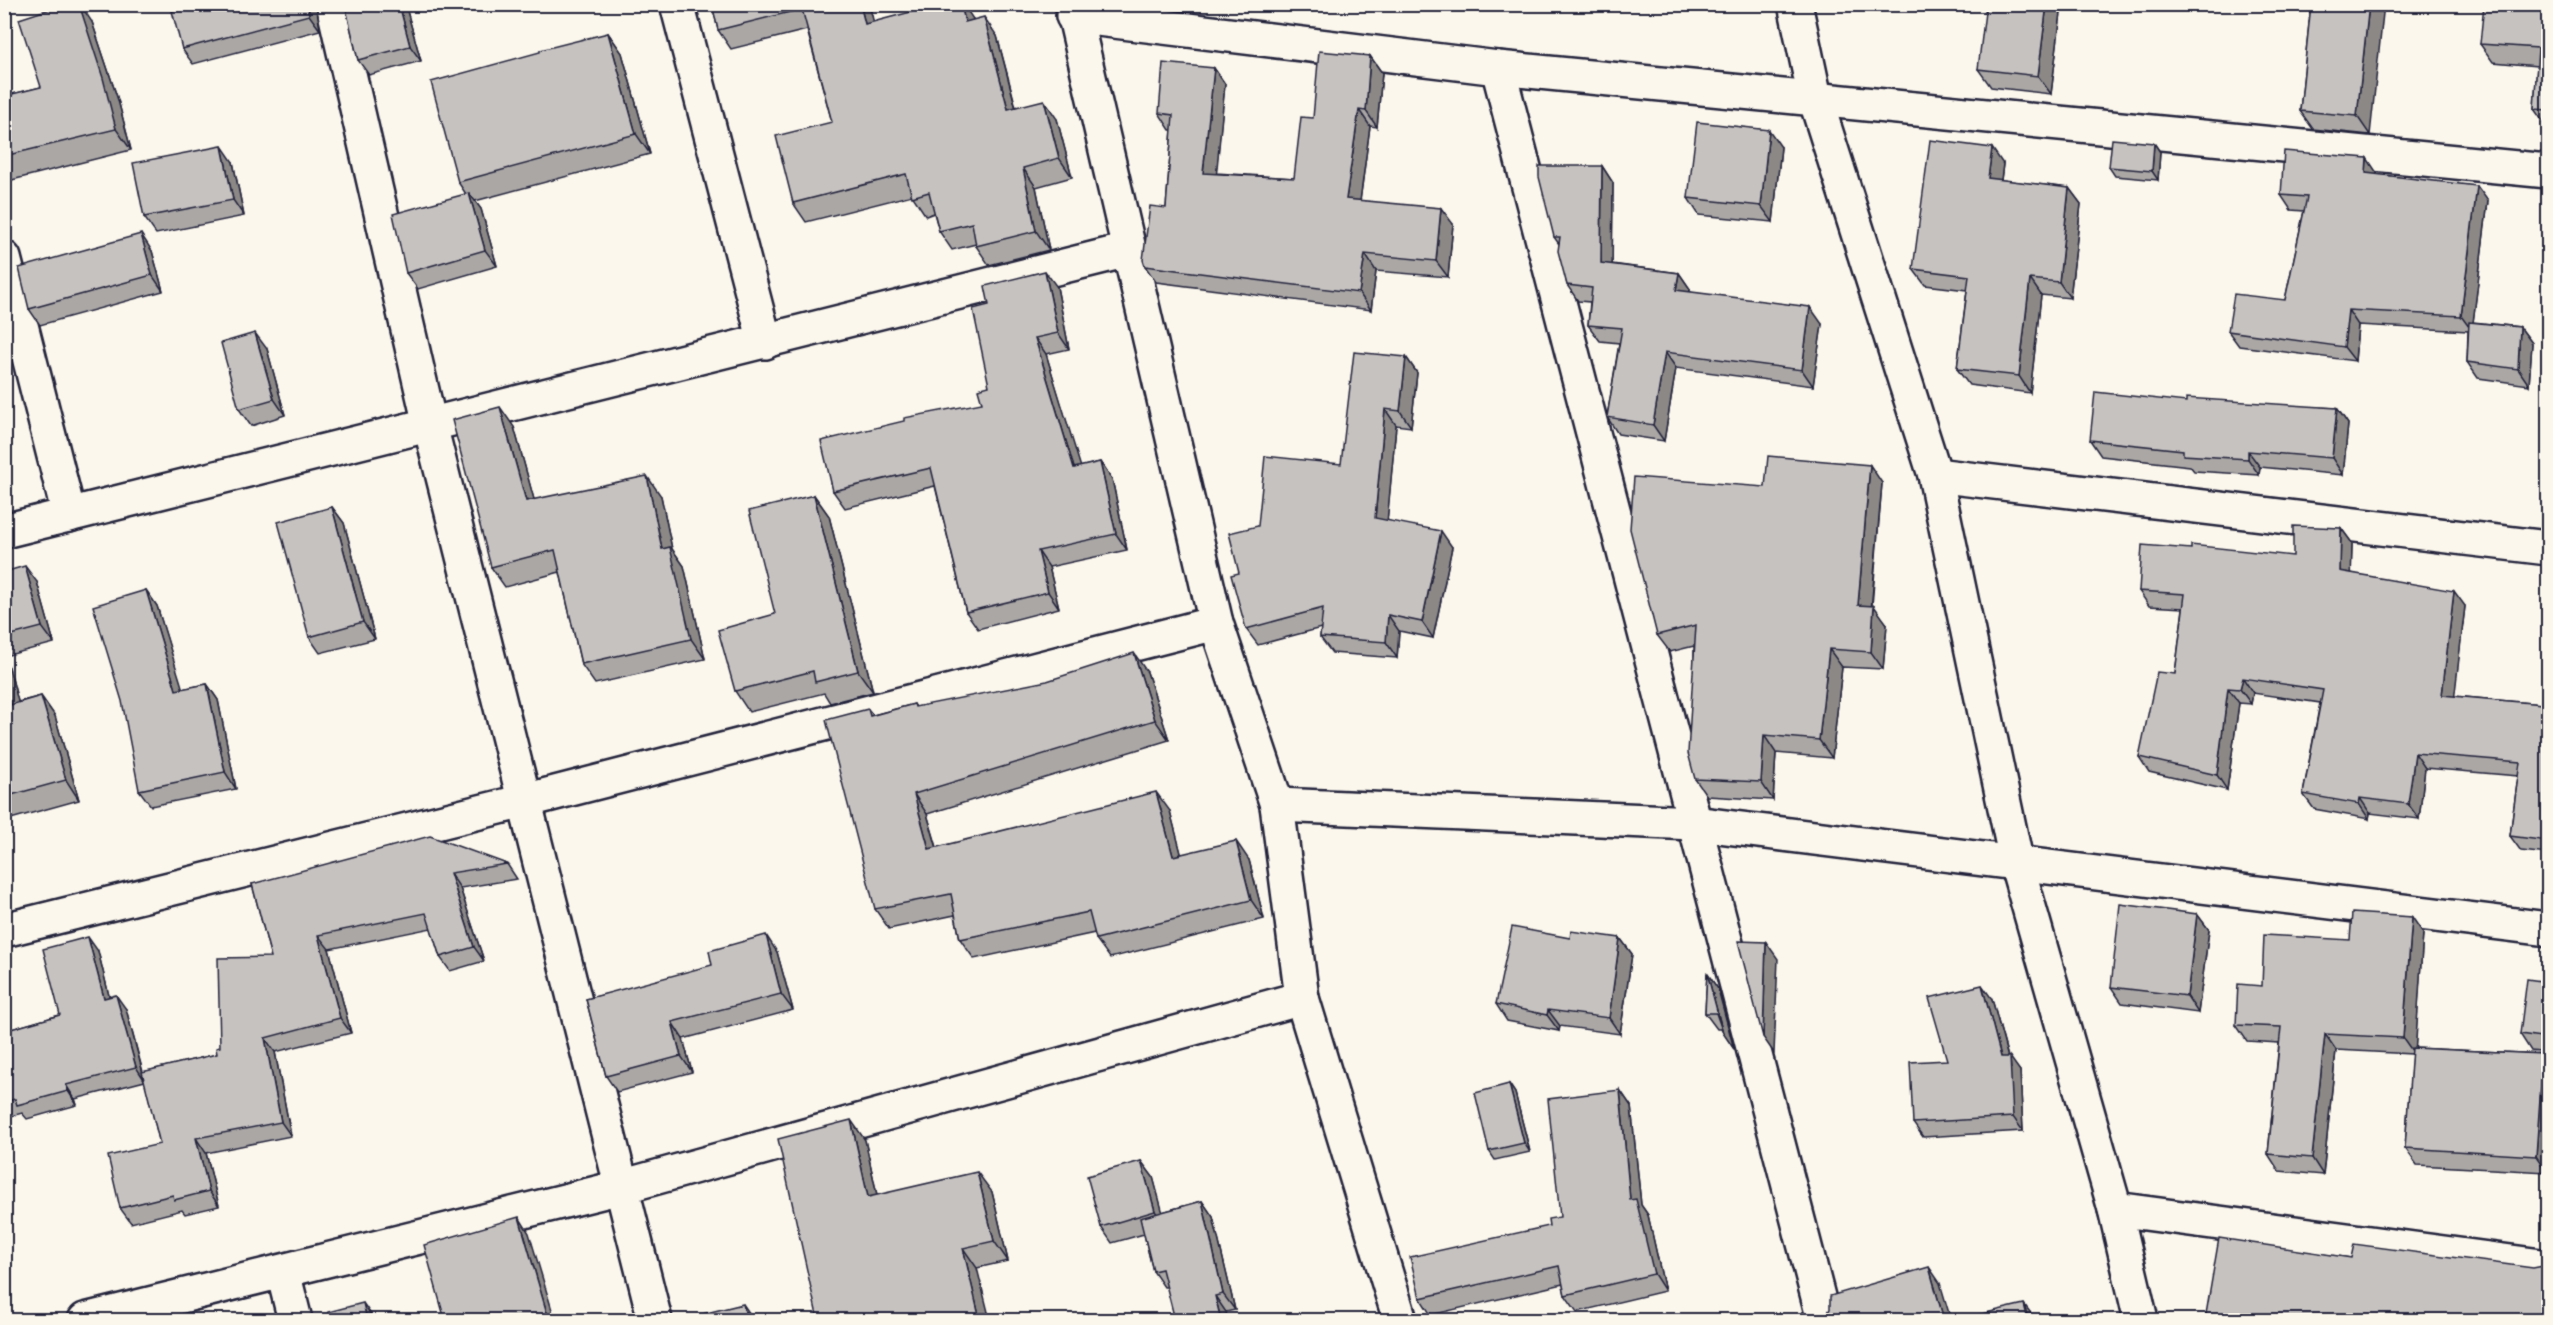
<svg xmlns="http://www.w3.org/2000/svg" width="2553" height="1325" font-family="'Gochi Hand',sans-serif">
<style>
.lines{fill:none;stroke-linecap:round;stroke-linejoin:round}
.minor-casing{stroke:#22223b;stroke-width:38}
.minor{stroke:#fbf7ec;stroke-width:33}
.wall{fill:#aaa7a5;stroke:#22223b;stroke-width:1.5}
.shaded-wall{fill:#8b8886;stroke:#22223b;stroke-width:1.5}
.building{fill:#c6c2c0;stroke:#22223b;stroke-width:1.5}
</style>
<rect width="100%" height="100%" fill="#fbf7ec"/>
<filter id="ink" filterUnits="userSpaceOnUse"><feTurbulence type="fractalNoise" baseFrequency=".0167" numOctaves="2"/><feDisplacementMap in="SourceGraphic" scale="12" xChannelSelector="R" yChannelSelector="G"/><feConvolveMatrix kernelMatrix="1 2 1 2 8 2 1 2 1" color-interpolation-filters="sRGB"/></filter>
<g filter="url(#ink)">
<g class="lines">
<!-- minor casing -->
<g class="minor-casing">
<g id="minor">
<polyline points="333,4 430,425 655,1320"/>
<polyline points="677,4 765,342"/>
<polyline points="1072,4 1216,623 1277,805 1302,998 1400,1320"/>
<polyline points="1795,4 1815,98 1935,475 2017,865 2115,1209 2141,1320"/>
<polyline points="1073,16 1498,68 2548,171"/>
<polyline points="1498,68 1824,1320"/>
<polyline points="4,258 69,515"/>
<polyline points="1935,475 2548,548"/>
<polyline points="4,531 1128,250"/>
<polyline points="1277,805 1694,823 2548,929"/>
<polyline points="4,930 524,801 1216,623"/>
<polyline points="2115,1209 2548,1267"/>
<polyline points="283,1272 295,1320"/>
<polyline points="85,1320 621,1187 1302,998"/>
</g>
</g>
<!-- minor -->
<use href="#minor" class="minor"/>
</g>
<!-- wall -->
<g class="wall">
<polygon points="196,4 316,4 320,30 193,64 182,49"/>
<polygon points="345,4 405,4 421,61 369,75 358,60"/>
<polygon points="712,4 869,4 873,22 973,19 973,20 997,36 1016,107 1057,119 1072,177 1036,187 1049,250 989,265 976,246 976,244 952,250 939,231 934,213 926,216 912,195 806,222 793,203 832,122 807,30 731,49 718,30"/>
<polygon points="2062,4 2051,94 1991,87 1978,69"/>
<polygon points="2311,4 2370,135 2313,129 2300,111"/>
<polygon points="2548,4 2548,127 2547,127 2534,109 2537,66 2493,62 2480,44"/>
<polygon points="92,22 118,100 131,150 4,182 4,96 41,87"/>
<polygon points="608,33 622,53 650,154 475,201 481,209 497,266 418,289 406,273 466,194 458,182"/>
<polygon points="1370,56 1382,73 1377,127 1370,126 1360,201 1453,224 1448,277 1376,271 1371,310 1156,282 1145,266 1166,208 1172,130 1170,130 1159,113 1214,68 1225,84 1216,173 1294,178"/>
<polygon points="2154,143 2160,152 2158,180 2115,176 2109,167"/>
<polygon points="1781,147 1773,222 1699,215 1688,198"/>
<polygon points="233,162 244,216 156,234 144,217"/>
<polygon points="2003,164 2001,180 2069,188 2081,204 2070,298 2041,295 2030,393 1969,385 1957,369 1967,290 1925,285 1913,269"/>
<polygon points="1602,166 1613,183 1612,264 1679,273 1690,289 1690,292 1822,324 1813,386 1676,368 1664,441 1618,434 1607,417 1619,343 1600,341 1588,325 1590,302 1578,301 1567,285 1559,244 1554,237"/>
<polygon points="2377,173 2377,175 2488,201 2473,322 2520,327 2532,343 2529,385 2478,378 2467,362 2468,331 2358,325 2355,361 2239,346 2228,331 2285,300 2304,211 2291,210 2281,195"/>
<polygon points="152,251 163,291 40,325 29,309"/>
<polygon points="1057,287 1069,349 1046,354 1080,467 1100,462 1112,479 1127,550 1049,567 1059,608 978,629 966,612 935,486 845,508 833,491 982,403 989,386 989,305"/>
<polygon points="267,349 285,415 251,426 239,409"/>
<polygon points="1406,357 1417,373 1411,427 1396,425 1387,520 1452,547 1433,638 1399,631 1397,658 1332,653 1320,637 1321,628 1258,645 1246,629 1239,573 1341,464"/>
<polygon points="2186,402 2337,408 2348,424 2343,475 2260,467 2259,475 2194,471 2190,466 2101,456 2090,440"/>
<polygon points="514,427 534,500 661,496 672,549 684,566 705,659 595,684 581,664 560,572 505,587 491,567"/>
<polygon points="1882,483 1872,606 1887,624 1883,669 1842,667 1832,758 1776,753 1773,800 1707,796 1695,779 1694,646 1670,652 1657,635 1765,487"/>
<polygon points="814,495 829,516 873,692 830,703 824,693 749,712 735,691 775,614"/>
<polygon points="332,507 344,523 375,639 320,653 309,637"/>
<polygon points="2341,528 2352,543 2351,573 2465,606 2454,696 2542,704 2548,691 2548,854 2521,851 2510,836 2518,776 2425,768 2419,819 2370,813 2369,819 2314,809 2303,794 2320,703 2253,693 2251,704 2239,703 2227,790 2149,772 2139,757 2175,674 2183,608 2149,606 2139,591 2293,556"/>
<polygon points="4,572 37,582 54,643 9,655 4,649"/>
<polygon points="146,590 157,606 182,689 207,684 218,700 236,789 151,806 139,790"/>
<polygon points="4,660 9,667 18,702 41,696 55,716 79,800 7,820 8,823 4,824"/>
<polygon points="1147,672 1169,740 927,814 937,847 1170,811 1181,854 1249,860 1264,919 1110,958 1096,939 1095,933 974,959 960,939 955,915 889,929 875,909 868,709 873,715 914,704 916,707"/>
<polygon points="507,864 517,879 460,888 484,961 450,971 440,957 431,928 329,949 351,1033 275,1052 291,1136 206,1153 219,1206 185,1214 182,1210 131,1223 120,1208 160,1144 145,1081 75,1099 77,1105 27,1119 22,1113 4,1118 4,1031 60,1015 98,951 109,996 126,1009 143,1072 217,1054 271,957 252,884"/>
<polygon points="2197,914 2209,930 2198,1013 2122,1003 2111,987"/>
<polygon points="2423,933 2415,1048 2543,1054 2547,1172 2417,1165 2405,1148 2412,1054 2336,1050 2323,1175 2279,1171 2268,1154 2279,1043 2247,1041 2236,1025 2262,986 2350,940"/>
<polygon points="1570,938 1620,938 1632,954 1620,1034 1560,1026 1559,1031 1507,1021 1496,1004"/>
<polygon points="777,952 793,1010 683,1039 692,1072 617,1092 606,1076 586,999"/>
<polygon points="1707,973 1718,989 1734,1049 1721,1029 1717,1029 1705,1013"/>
<polygon points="2548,982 2548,1053 2531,1051 2520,1034"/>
<polygon points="1992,999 2008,1057 2020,1071 2023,1131 1923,1137 1913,1123 1947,1060"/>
<polygon points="1509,1084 1515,1093 1530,1152 1495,1160 1489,1151"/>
<polygon points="1620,1090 1631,1106 1641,1205 1648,1215 1665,1291 1577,1312 1565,1295 1563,1284 1431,1315 1420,1298 1549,1226 1560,1217"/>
<polygon points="865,1140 877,1195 992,1192 1008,1261 977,1268 818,1320"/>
<polygon points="1141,1161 1153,1177 1162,1212 1202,1201 1213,1217 1235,1310 1226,1312 1167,1287 1164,1287 1153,1271 1144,1234 1112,1243 1101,1227"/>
</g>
<!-- shaded-wall -->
<g class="shaded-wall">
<polygon points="79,4 80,4 92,22 118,100 131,150 116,129"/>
<polygon points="308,4 316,4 320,30 309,15"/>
<polygon points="399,4 405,4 421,61 410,46"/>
<polygon points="860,4 869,4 879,43 865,24"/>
<polygon points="961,4 963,4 973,19 978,41 965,22"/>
<polygon points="2047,4 2062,4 2051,94 2038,76"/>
<polygon points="2369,4 2384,4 2370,135 2357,116"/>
<polygon points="984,17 997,36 1021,128 1008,109"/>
<polygon points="608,33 622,53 650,154 636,134"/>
<polygon points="1370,56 1382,73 1377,127 1366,111"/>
<polygon points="1214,68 1225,84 1215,189 1203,173"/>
<polygon points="1044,100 1057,119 1072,177 1059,158"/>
<polygon points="1359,110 1370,126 1358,216 1346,199"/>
<polygon points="1769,130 1781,147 1773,222 1761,206"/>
<polygon points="2154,143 2160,152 2158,180 2152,171"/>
<polygon points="222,146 233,162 244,216 233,200"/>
<polygon points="1992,148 2003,164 1999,195 1988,178"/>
<polygon points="2367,158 2377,173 2376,188 2366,173"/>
<polygon points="1602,166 1613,183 1612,279 1601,263"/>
<polygon points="1023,168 1036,187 1049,250 1036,231"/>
<polygon points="2477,186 2488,201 2472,331 2461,316"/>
<polygon points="2069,188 2081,204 2070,298 2059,282"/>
<polygon points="469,193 481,209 497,266 485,250"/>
<polygon points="1441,208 1453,224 1448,277 1436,261"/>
<polygon points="141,234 152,251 163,291 152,275"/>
<polygon points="1365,254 1376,271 1371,310 1359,293"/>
<polygon points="1045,271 1057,287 1069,349 1058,333"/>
<polygon points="1679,273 1690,289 1688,306 1676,290"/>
<polygon points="2030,279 2041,295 2030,393 2019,376"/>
<polygon points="1810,307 1822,324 1813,386 1802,370"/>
<polygon points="2348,310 2358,325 2355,361 2344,347"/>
<polygon points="2520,327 2532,343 2529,385 2518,369"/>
<polygon points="255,333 267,349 285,415 274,399"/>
<polygon points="1035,338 1046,354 1086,484 1074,468"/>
<polygon points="1665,352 1676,368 1664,441 1653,425"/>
<polygon points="1406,357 1417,373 1411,427 1400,411"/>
<polygon points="500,407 514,427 540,521 526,501"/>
<polygon points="2337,408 2348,424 2343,475 2332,458"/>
<polygon points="1385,409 1396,425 1386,534 1375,518"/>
<polygon points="2248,451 2260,467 2259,475 2248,459"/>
<polygon points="1100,462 1112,479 1127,550 1116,534"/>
<polygon points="1870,465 1882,483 1870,622 1858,605"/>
<polygon points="647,476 661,496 672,549 684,566 705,659 691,639 662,549"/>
<polygon points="814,495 829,516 873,692 858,671"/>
<polygon points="332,507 344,523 375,639 363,622"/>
<polygon points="2341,528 2352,543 2351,586 2340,571"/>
<polygon points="1441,531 1452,547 1433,638 1422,622"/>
<polygon points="1038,551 1049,567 1059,608 1048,592"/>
<polygon points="25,566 37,582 54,643 42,627"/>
<polygon points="146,590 157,606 188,706 176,690"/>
<polygon points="2454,591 2465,606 2453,710 2442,695"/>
<polygon points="1874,606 1887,624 1883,669 1871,652"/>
<polygon points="1388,615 1399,631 1397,658 1386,642"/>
<polygon points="1829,649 1842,667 1832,758 1819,740"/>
<polygon points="1134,653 1147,672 1169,740 1155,720"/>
<polygon points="4,660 9,667 24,724 10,705 4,683"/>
<polygon points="2243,678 2253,693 2251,704 2240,689"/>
<polygon points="207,684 218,700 236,789 225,772"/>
<polygon points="2228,688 2239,703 2227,790 2217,775"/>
<polygon points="41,696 55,716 79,800 66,780"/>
<polygon points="1764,735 1776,753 1773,800 1761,782"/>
<polygon points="2415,753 2425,768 2419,819 2408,804"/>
<polygon points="1156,792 1170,811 1187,876 1173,856"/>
<polygon points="914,794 927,814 943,869 929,849"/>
<polygon points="2360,798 2370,813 2369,819 2359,804"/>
<polygon points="1236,841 1249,860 1264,919 1251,900"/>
<polygon points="450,873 460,888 484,961 474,947"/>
<polygon points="2197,914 2209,930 2198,1013 2187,996"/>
<polygon points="2412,917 2423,933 2415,1055 2403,1038"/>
<polygon points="318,935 329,949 351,1033 340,1018"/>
<polygon points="766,935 777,952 793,1010 781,994"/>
<polygon points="88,937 98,951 113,1012 104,998"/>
<polygon points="1620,938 1632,954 1620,1034 1609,1018"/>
<polygon points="1766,942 1778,959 1774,1053 1763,1037"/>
<polygon points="1707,973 1718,989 1734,1049 1723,1033"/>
<polygon points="1982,985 1992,999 2011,1069 2010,1057 2020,1071 2023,1131 2013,1117 2001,1057"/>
<polygon points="116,995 126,1009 145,1081 136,1067"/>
<polygon points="1548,1010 1560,1026 1559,1031 1547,1015"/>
<polygon points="672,1022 683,1039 692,1072 681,1056"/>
<polygon points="2325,1034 2336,1050 2323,1175 2312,1158"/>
<polygon points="265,1038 275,1052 291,1136 281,1122"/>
<polygon points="2543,1054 2548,1063 2548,1153 2547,1172 2536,1156"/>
<polygon points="1509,1084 1515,1093 1530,1152 1524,1143"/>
<polygon points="66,1085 75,1099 77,1105 68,1091"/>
<polygon points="1620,1090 1631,1106 1641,1205 1648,1215 1665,1291 1654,1274 1630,1200"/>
<polygon points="851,1120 865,1140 882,1218 868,1197"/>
<polygon points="196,1138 206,1153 219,1206 209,1191"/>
<polygon points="1141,1161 1153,1177 1167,1228 1155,1211"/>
<polygon points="977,1172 992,1192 1008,1261 994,1241"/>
<polygon points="1202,1201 1213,1217 1235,1310 1223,1294"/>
<polygon points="519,1217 529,1233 555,1320 549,1320"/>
<polygon points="963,1248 977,1268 990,1320 980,1320"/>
<polygon points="1929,1267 1940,1283 1951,1320 1944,1320"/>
<polygon points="1215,1296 1226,1312 1228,1320 1221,1320"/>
<polygon points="363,1303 374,1319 375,1320 367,1320"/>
<polygon points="743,1304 754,1320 747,1320"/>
<polygon points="2024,1304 2036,1320 2028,1320"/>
</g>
<!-- building -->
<g class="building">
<polygon points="65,4 79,4 103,78 116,129 4,156 4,96 41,87 19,19"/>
<polygon points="196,4 308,4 309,15 182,49 172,11"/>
<polygon points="345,4 399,4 410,46 358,60"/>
<polygon points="712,4 860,4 865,24 941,4 961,4 965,22 984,17 1008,109 1044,100 1059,158 1023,168 1036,231 976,246 972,223 939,231 929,192 912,197 906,174 793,203 776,136 832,122 802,9 718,30"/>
<polygon points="1986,4 2047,4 2038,76 1978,69"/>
<polygon points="2311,4 2369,4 2357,116 2300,111"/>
<polygon points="2484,4 2548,4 2548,110 2534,109 2538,48 2480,44"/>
<polygon points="608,33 636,134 458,182 431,82 540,52 540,50"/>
<polygon points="1319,51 1370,56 1366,111 1359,110 1346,199 1441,208 1436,261 1365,254 1359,293 1145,266 1143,260 1150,206 1166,208 1173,115 1159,113 1163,63 1214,68 1203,173 1294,178 1301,117 1313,118"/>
<polygon points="1697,122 1769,130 1761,206 1688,198"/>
<polygon points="2112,139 2154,143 2152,171 2109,167"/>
<polygon points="1930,140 1992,148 1988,178 2069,188 2059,282 2030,279 2019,376 1957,369 1969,276 1913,269"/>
<polygon points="222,146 233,200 144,217 133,163"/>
<polygon points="2284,151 2367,158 2366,173 2477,186 2461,316 2348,310 2344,347 2228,331 2234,294 2285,300 2307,197 2281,195"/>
<polygon points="1539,166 1602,166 1601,263 1679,273 1676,290 1810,307 1802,370 1665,352 1653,425 1607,417 1622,328 1588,325 1592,288 1567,285 1558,251 1560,237 1554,237 1539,177"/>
<polygon points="469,193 485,250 406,273 393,214"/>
<polygon points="141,234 152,275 29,309 19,268"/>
<polygon points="1045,271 1058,333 1035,338 1074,468 1100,462 1116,534 1038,551 1048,592 966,612 931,468 833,491 821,441 904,421 904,418 982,403 978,389 989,386 973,309 989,305 985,286"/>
<polygon points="2469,322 2520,327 2518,369 2467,362"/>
<polygon points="255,333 274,399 239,409 221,343"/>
<polygon points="1354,352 1406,357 1400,411 1385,409 1375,518 1441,531 1422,622 1388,615 1386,642 1320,637 1323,608 1246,629 1231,575 1239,573 1229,533 1258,526 1265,456 1341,464"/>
<polygon points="2095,392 2186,402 2186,398 2337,408 2332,458 2248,451 2248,459 2183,455 2183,450 2090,440"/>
<polygon points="500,407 526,501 647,476 662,549 670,547 691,639 581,664 555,550 491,567 452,420"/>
<polygon points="1768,456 1870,465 1858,605 1874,606 1871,652 1829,649 1819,740 1764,735 1761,782 1695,779 1688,753 1696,625 1657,635 1630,529 1634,477 1765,487"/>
<polygon points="814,495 858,671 815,682 813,671 735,691 718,630 775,614 749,511"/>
<polygon points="332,507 363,622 309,637 278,522"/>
<polygon points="2293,526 2341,528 2340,571 2454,591 2442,695 2542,704 2544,690 2548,691 2548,841 2510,836 2520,762 2415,753 2408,804 2360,798 2359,804 2303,794 2323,690 2243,678 2240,689 2228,688 2217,775 2139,757 2157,672 2175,674 2185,594 2139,591 2142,545 2191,549 2191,545 2293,556"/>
<polygon points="25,566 42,627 4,637 4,572"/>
<polygon points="146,590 176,690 207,684 225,772 139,790 122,701 93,606"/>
<polygon points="1134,653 1155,720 914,794 929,849 1156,792 1173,856 1236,841 1251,900 1096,939 1089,912 960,939 951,894 875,909 826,720 868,709 870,716 914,704 915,707 1047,681"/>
<polygon points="4,683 10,705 41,696 66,780 4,797"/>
<polygon points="430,836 507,864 450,873 474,947 440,957 426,913 318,935 340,1018 265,1038 281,1122 196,1138 209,1191 174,1200 173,1195 120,1208 108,1156 160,1144 142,1072 217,1054 216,1048 220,1047 218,958 271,957 252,884"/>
<polygon points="2120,904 2197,914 2187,996 2111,987"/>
<polygon points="2352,913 2412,917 2403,1038 2325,1034 2312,1158 2268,1154 2281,1027 2236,1025 2238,984 2262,986 2264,935 2350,940"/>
<polygon points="1512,927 1570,938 1571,931 1620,938 1609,1018 1548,1010 1547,1015 1496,1004"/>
<polygon points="766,935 781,994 672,1022 681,1056 606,1076 586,999 712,965 709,951"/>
<polygon points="88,937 104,998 116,995 136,1067 66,1085 68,1091 17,1105 15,1099 4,1102 4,1031 60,1015 43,949"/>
<polygon points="1738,941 1766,942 1763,1037"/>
<polygon points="1707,973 1723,1033 1716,1013 1705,1013"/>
<polygon points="2527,979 2548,982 2548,1038 2520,1034"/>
<polygon points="1982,985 2001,1057 2010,1057 2013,1117 1913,1123 1910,1062 1947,1060 1929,998"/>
<polygon points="2412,1048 2543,1054 2536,1156 2405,1148"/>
<polygon points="1509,1084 1524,1143 1489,1151 1475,1093"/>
<polygon points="1620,1090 1630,1200 1636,1199 1654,1274 1565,1295 1559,1266 1420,1298 1410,1257 1549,1226 1548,1219 1560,1217 1548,1099"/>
<polygon points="851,1120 868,1197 977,1172 994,1241 963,1248 980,1320 818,1320 778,1139"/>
<polygon points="1141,1161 1155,1211 1101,1227 1087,1176"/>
<polygon points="1202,1201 1223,1294 1215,1296 1221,1320 1175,1320 1162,1269 1153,1271 1140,1218"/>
<polygon points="519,1217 549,1320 445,1320 424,1245"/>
<polygon points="2219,1238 2351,1258 2354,1244 2533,1268 2543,1266 2548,1261 2548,1320 2205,1320"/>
<polygon points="1929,1267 1944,1320 1820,1320 1825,1317 1830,1309 1830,1296"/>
<polygon points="363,1303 367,1320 330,1320 328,1312"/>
<polygon points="743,1304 747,1320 678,1320"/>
<polygon points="2024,1304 2028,1320 1960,1320 1960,1319"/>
</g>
</g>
<!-- margin -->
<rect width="2553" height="1325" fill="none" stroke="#fbf7ec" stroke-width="24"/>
<rect x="12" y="12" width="2529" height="1301" fill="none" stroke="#22223b" stroke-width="2" filter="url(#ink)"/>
</svg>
